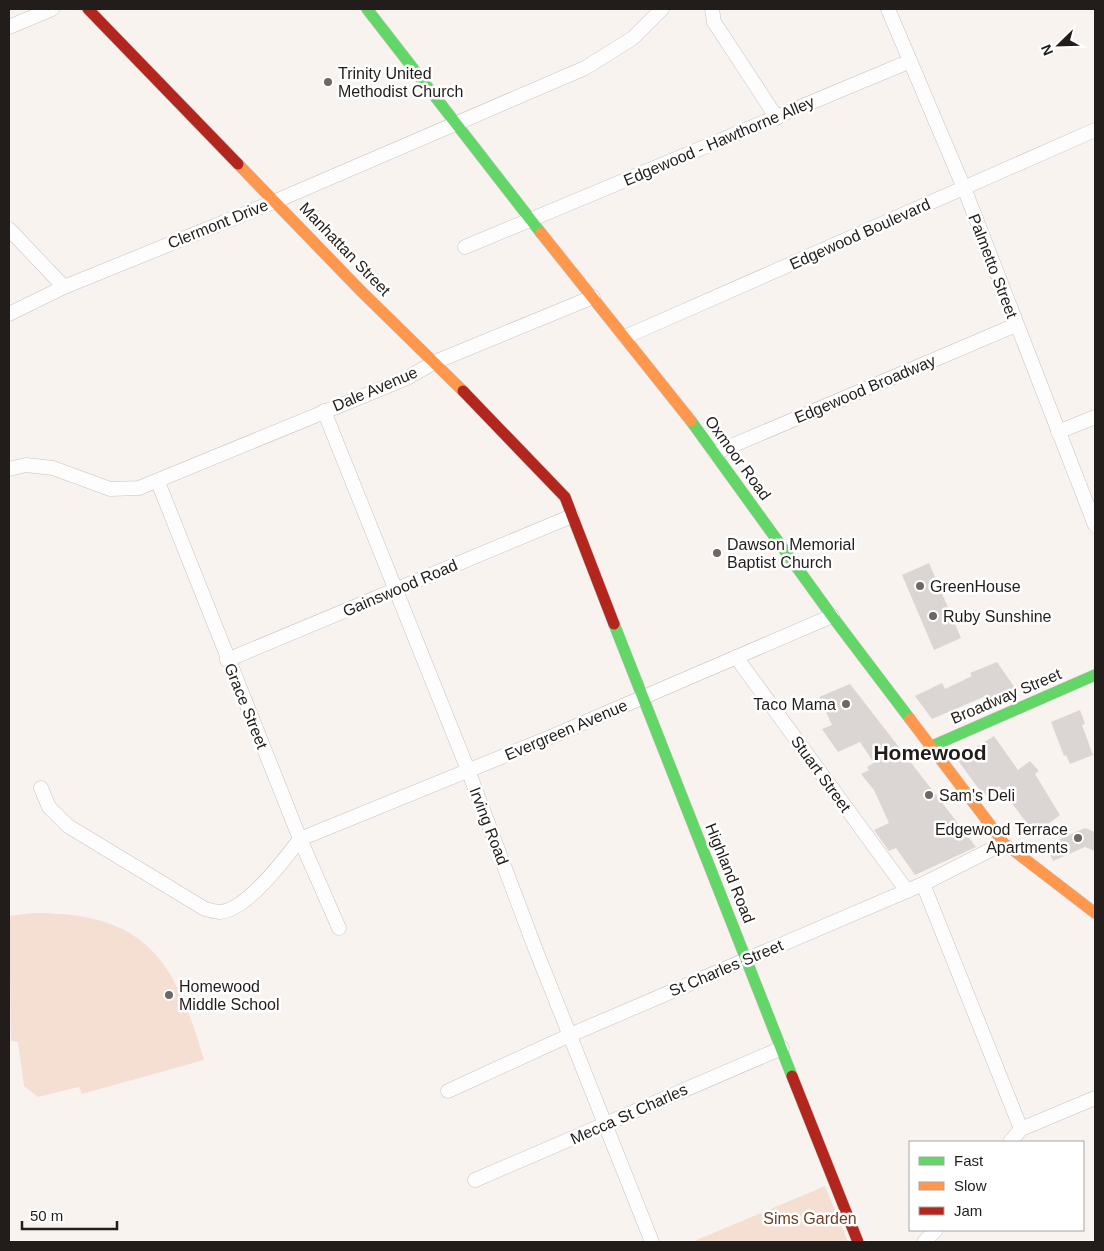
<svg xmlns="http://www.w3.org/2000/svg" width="1104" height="1251" font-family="Arial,sans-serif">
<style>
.green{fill:#f5dfd3}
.building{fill:#dbd6d3}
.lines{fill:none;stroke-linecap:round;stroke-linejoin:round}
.street-casing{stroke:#c9c3c1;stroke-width:15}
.fast-casing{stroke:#c9c3c1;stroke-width:12}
.slow-casing{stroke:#c9c3c1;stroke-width:12}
.jam-casing{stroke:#c9c3c1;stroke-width:12}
.street{stroke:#fefdfd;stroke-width:14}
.fast{stroke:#63d668;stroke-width:11}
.slow{stroke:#ff974d;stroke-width:11}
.jam{stroke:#b3261e;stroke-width:11}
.poi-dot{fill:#6d6865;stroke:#fff;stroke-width:2}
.labels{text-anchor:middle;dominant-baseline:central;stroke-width:5;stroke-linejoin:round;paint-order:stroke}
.poi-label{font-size:16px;fill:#221d1a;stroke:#fff;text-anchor:start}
.street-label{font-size:16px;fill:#221d1a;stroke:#fff}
.park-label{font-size:16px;fill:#714024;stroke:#fff}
.district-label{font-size:21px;font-weight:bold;fill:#221d1a;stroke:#fff}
</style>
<rect width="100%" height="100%" fill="#f9f3f0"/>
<!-- green -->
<g class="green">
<path d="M33,913C145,912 175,959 204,1060L82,1094L79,1087L38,1097L24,1086L18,1042L11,1041L9,916Z"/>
<polygon points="825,1186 848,1242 692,1242"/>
</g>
<!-- building -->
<g class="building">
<polygon points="929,563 961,638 934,650 902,575"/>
<polygon points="997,662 1015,688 989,700 986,696 932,719 915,696 942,683 945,689 972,676 970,673"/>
<polygon points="850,684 940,800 976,847 915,875 896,848 889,851 874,830 889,823 874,790 861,774 869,770 867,767 874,763 860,742 838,752 822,729 832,725 819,697"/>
<polygon points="1080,710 1085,724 1082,725 1093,755 1070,764 1066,755 1064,756 1051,722"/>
<polygon points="994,736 1018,770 1030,761 1039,771 1035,774 1060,815 1035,834 999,786 984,796 959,762 960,757"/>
<polygon points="1085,828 1095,832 1095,851 1085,847 1053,861 1046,845"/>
</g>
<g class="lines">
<!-- street casing -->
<g class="street-casing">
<g id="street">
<polyline points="712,9 714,22 777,118"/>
<polyline points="888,9 964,188 1095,525"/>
<polyline points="9,27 52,9"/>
<polyline points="9,229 64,287"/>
<polyline points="465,247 908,62"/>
<polyline points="9,314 64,287 276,201 585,68 633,38 662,9"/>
<polyline points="625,337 1095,130"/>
<polyline points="324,411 468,770 535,948 652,1242"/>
<polyline points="1058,432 1095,417"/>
<polyline points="715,453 1016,325"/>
<polyline points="9,469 26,465 53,468 110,489 139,488 407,378 435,362 593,297"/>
<polyline points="158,482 300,839 339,928"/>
<polyline points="736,657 907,891"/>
<polyline points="227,660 572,516"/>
<path d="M41,788L49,807L68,826L205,909C210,910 216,912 220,912C247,910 285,859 300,839"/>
<polyline points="300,839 553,736 832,616"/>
<polyline points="923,884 1021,1129"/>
<polyline points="448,1091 570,1035 923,884 1004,843"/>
<polyline points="1010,1142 1021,1129 1095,1098"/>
<polyline points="475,1180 782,1048"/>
<polyline points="924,1242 936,1230"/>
</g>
</g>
<!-- fast casing -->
<g class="fast-casing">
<g id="fast">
<polyline points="367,9 541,233"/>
<polyline points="691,421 832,616 910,719"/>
<polyline points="614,624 792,1076"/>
<polyline points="930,747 1095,675"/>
</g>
</g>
<!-- slow casing -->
<g class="slow-casing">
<g id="slow">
<polyline points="238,164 360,290 463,391"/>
<polyline points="541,233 691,421"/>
<polyline points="910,719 1004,843 1095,913"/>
</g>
</g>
<!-- jam casing -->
<g class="jam-casing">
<g id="jam">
<polyline points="88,9 238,164"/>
<polyline points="463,391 565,497 614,624"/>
<polyline points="792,1076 858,1242"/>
</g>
</g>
<!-- street -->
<use href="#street" class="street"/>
<!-- fast -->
<use href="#fast" class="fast"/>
<!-- slow -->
<use href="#slow" class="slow"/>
<!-- jam -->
<use href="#jam" class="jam"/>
</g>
<!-- markers -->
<g class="poi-dot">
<circle cx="328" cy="82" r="5"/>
<circle cx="717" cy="553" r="5"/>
<circle cx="920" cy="586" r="5"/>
<circle cx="933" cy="616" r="5"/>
<circle cx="846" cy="704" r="5"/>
<circle cx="929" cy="795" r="5"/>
<circle cx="1078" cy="838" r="5"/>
<circle cx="169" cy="995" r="5"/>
</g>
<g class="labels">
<!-- poi labels -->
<g class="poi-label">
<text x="338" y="73">Trinity United<tspan x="338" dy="18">Methodist Church</tspan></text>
<text x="727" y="544">Dawson Memorial<tspan x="727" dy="18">Baptist Church</tspan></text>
<text x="930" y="586">GreenHouse</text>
<text x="943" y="616">Ruby Sunshine</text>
<text x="836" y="704" text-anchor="end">Taco Mama</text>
<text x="939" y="795">Sam's Deli</text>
<text x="1068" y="829" text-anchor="end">Edgewood Terrace<tspan x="1068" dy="18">Apartments</tspan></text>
<text x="179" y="986">Homewood<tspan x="179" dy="18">Middle School</tspan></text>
</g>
<!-- street labels -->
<g class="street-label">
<text transform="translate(719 141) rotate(-23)">Edgewood - Hawthorne Alley</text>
<text transform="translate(218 224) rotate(-22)">Clermont Drive</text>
<text transform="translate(860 234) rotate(-24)">Edgewood Boulevard</text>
<text transform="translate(345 249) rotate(46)">Manhattan Street</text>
<text transform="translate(993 266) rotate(69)">Palmetto Street</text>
<text transform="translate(375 389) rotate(-23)">Dale Avenue</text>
<text transform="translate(865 389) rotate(-23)">Edgewood Broadway</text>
<text transform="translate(738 458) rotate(54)">Oxmoor Road</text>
<text transform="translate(400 588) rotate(-23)">Gainswood Road</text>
<text transform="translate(1006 696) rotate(-23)">Broadway Street</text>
<text transform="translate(246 706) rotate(68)">Grace Street</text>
<text transform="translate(566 730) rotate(-23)">Evergreen Avenue</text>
<text transform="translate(821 774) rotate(54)">Stuart Street</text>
<text transform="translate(489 826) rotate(69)">Irving Road</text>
<text transform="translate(730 873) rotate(68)">Highland Road</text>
<text transform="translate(726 968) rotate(-23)">St Charles Street</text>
<text transform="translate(629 1114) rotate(-24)">Mecca St Charles</text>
</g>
<!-- park labels -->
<g class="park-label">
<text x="810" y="1218">Sims Garden</text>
</g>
<!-- district labels -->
<g class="district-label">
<text x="930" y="752">Homewood</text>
</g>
</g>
<!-- border -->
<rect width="1104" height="1251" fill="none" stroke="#221d1a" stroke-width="20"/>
<!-- legend -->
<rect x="909" y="1141" width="175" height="90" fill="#ffffff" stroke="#a7a5a3"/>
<rect x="919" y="1157" width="25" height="8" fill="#63d668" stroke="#a7a5a3"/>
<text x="954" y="1166" font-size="15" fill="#221d1a">Fast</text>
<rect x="919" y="1182" width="25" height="8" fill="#ff974d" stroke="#a7a5a3"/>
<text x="954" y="1191" font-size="15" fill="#221d1a">Slow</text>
<rect x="919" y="1207" width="25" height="8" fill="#b3261e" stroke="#a7a5a3"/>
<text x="954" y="1216" font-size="15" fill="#221d1a">Jam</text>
<!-- north arrow -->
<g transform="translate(1059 45) rotate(247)" stroke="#ffffff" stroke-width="4" paint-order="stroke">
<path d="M0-4L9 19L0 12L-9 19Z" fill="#221d1a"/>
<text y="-8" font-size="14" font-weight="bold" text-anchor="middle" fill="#221d1a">N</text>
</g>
<!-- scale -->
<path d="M22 1221v8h95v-8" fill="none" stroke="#221d1a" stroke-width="2.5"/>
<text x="30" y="1221" font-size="15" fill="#221d1a" stroke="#ffffff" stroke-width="4" paint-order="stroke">50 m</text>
</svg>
